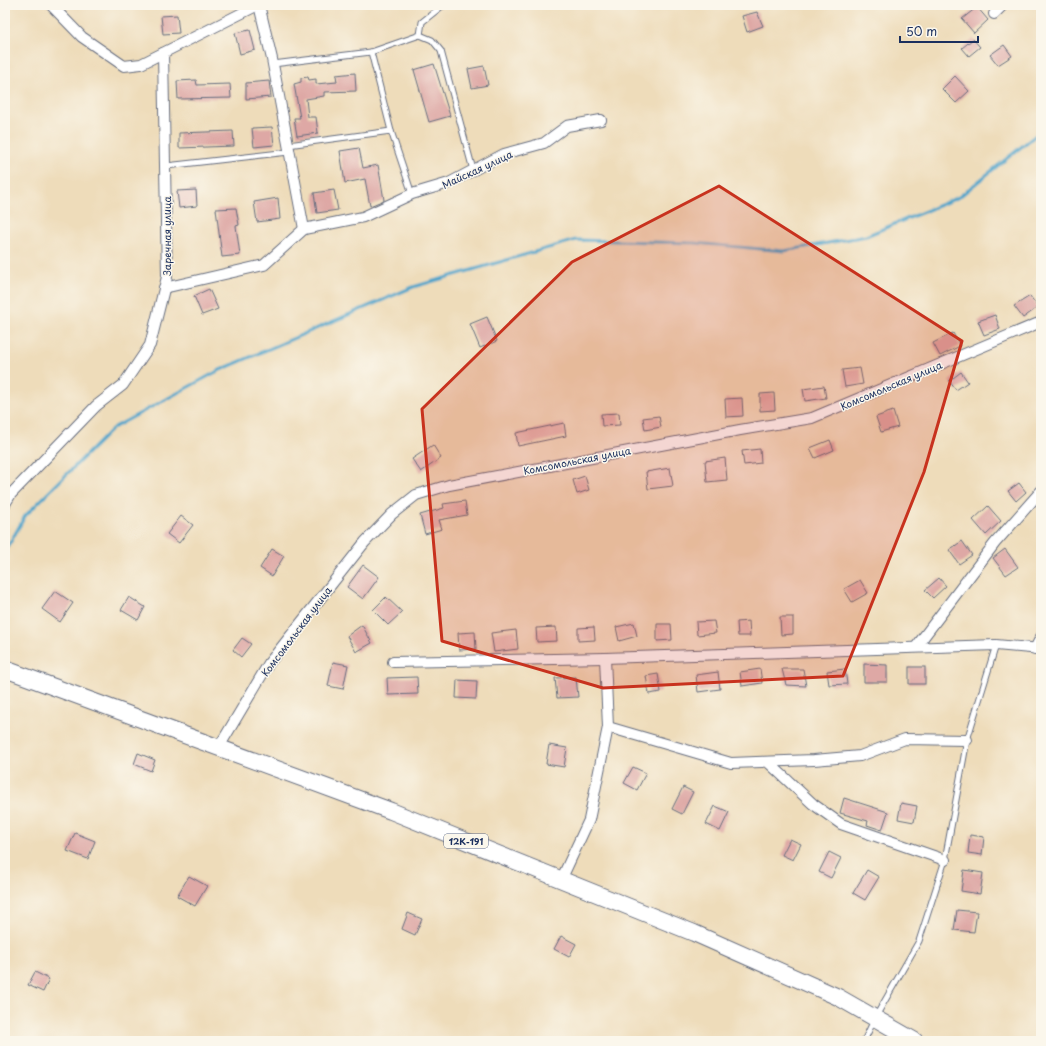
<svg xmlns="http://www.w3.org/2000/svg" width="1046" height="1046" font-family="'Playpen Sans',sans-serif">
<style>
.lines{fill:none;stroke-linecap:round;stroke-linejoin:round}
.stream{stroke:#4fa4cb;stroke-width:3}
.building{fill:#dea8a5}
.lane-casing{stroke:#656c7e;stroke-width:7}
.street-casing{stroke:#656c7e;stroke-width:12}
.primary-casing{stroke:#656c7e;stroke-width:18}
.lane{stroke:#fff;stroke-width:5}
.street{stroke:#fff;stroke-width:10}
.primary{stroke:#fff;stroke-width:16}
.marked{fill:#c8321e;fill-opacity:0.2;stroke:#c8321e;stroke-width:3;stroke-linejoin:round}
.labels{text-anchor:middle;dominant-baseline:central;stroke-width:3;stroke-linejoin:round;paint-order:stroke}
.shield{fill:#fbf7ec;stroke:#5e6b89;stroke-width:1}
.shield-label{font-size:9px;font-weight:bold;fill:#1b2f5e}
.street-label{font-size:10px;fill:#1b2f5e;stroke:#fbf7ec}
</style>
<rect width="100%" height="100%" fill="#fbf7ec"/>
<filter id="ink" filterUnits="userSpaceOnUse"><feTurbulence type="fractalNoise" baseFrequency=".025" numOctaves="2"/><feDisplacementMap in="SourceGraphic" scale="8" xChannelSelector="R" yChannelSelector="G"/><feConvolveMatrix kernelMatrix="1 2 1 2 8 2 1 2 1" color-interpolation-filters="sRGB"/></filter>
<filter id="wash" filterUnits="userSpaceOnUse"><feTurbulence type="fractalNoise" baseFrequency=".012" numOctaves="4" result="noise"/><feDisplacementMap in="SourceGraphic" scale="16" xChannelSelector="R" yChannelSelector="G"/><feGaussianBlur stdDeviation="0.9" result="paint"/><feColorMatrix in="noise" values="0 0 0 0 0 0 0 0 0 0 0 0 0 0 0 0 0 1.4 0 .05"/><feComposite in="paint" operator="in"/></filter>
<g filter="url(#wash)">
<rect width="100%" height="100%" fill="#eedcba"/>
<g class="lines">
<!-- stream -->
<polyline class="stream" points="5,552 25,516 113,428 218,371 413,287 576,240 694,243 784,251 866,236 959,197 1041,131"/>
</g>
<g id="blocks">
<!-- building -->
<g class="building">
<polygon points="977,7 988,20 974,33 962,19"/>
<polygon points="757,12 763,26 747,32 742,16"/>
<polygon points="177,15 179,33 163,34 161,16"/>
<polygon points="250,30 255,50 240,54 235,33"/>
<polygon points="973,39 980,47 969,56 962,48"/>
<polygon points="1004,45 1012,56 998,65 990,55"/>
<polygon points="434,64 450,116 429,122 414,70"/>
<polygon points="484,66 488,85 472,88 468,69"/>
<polygon points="355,73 356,91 324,92 324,96 306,99 308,117 316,117 318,133 297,136 294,118 300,118 294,84 301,82 301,78 308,77 309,80 316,79 316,84 337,82 336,75"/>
<polygon points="955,76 969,91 956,103 942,89"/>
<polygon points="196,80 197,85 230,84 231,98 178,99 177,81"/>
<polygon points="269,81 271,97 246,99 246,83"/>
<polygon points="272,127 274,145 254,147 252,128"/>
<polygon points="233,131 234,146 179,148 179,133"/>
<polygon points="359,148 363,168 378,165 380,176 384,200 370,206 365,179 345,183 340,151"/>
<polygon points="196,190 197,206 179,208 177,191"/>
<polygon points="334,190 338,210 317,213 314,193"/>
<polygon points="278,198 280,219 257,222 254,202"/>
<polygon points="236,208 239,225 236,226 240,255 222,257 216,209"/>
<polygon points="209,289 218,309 202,315 194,296"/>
<polygon points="1030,296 1038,307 1023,318 1014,306"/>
<polygon points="995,315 1000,329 984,335 978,321"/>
<polygon points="487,317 497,341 480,348 470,324"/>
<polygon points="953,333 960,346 940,356 933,343"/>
<polygon points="860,368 863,384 845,387 842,370"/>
<polygon points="961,372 968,382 956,390 949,381"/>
<polygon points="824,386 826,398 805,401 803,389"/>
<polygon points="774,393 775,410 760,411 760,394"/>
<polygon points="742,398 743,416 726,417 725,399"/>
<polygon points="893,411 898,427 881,432 876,417"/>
<polygon points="619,413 620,425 602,426 601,414"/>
<polygon points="659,416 661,427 645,430 643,418"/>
<polygon points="564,423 566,436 518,446 516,433"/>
<polygon points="830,440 834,450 815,458 810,448"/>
<polygon points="433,445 441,458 421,472 412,459"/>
<polygon points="760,449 761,463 744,465 742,451"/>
<polygon points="725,458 727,480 707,482 705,461"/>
<polygon points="670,468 673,486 648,489 646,472"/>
<polygon points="585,476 589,490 577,494 573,480"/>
<polygon points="1019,483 1026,492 1016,501 1008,491"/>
<polygon points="465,501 467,515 439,520 442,529 425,534 420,515 444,508 443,504"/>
<polygon points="988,506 1001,521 986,535 973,520"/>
<polygon points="181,516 193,525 179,543 167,534"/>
<polygon points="962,541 972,555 959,564 949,550"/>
<polygon points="272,549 284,556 272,576 260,568"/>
<polygon points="1005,549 1018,567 1006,575 993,558"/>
<polygon points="363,565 379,577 363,599 347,587"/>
<polygon points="939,578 946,586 933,598 925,590"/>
<polygon points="860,580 868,593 852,602 844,589"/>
<polygon points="55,591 73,603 60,622 42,609"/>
<polygon points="129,597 145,607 138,620 121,610"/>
<polygon points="386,597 402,612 388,625 373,610"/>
<polygon points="780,617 793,617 793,634 781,635"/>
<polygon points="714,621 716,633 697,635 696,622"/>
<polygon points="749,621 750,636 738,636 737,622"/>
<polygon points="634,623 637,636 619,641 616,627"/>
<polygon points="657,624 671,624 672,640 657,641"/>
<polygon points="362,625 372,643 356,652 347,636"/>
<polygon points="556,627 557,641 537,642 536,628"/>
<polygon points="594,627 595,640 578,641 578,628"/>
<polygon points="516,630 518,649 494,652 491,633"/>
<polygon points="475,632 476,649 459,650 458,633"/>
<polygon points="242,638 251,644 241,657 233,650"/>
<polygon points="333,662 348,665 343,689 328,686"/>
<polygon points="864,664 887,665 887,682 864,682"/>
<rect x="909" y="667" width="16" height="17"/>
<polygon points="760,669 762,683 742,686 740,672"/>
<polygon points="782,669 803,669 806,686 786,685"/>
<polygon points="845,669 847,684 829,685 827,671"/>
<polygon points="718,672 720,689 698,692 696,675"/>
<polygon points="658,674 661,692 649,694 646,676"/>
<polygon points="417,677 418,694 388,695 387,678"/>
<polygon points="576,677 578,697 557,698 555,678"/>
<polygon points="457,680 477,681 476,699 456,698"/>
<polygon points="549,745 567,748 564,767 546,764"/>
<polygon points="138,753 155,760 151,771 134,764"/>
<polygon points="633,767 646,773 637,790 624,783"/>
<polygon points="683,787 693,792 682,814 672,809"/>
<polygon points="844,798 888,812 882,830 867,825 868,821 840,813"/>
<polygon points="901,803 917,806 914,822 898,819"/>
<polygon points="715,806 729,812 720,831 706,824"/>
<polygon points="75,833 95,841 88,859 67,851"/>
<polygon points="970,835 984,837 982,855 968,853"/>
<polygon points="790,839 801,844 793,860 782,855"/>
<polygon points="829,852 841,858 831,878 819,872"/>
<polygon points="867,870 879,877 865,900 853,893"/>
<polygon points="964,870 983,873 980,894 961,891"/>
<polygon points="189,876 207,886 195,906 177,896"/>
<polygon points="957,910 977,912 974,932 954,930"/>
<polygon points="408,913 422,919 415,935 402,929"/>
<polygon points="561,936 576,944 569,957 554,949"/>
<polygon points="35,972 49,979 43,992 28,985"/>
</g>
</g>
</g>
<g filter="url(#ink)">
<use href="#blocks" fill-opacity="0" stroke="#656c7e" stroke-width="1"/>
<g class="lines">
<!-- lane casing -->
<g class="lane-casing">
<g id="lane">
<polyline points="420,35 422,22 442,6 447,5"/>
<polyline points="371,52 391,131"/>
<polyline points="273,64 371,52 420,35 432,40 441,51 473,170"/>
<polyline points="288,145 391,131 412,194"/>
<polyline points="166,166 289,152"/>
<polyline points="864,1041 875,1018 919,941 945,860 967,740 996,645"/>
</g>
</g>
<!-- street casing -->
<g class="street-casing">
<g id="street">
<polyline points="51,5 82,37 124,66 141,64 258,5"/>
<polyline points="259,5 272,59 304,229"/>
<polyline points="994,14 1003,5"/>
<polyline points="164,288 264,265 304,229 363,217 412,194 449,183 504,154 544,143 567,126 601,120"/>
<polyline points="5,504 11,494 96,406 123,385 150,345 167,277 163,53"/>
<polyline points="916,647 995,543 1041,491"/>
<polyline points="1035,649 1041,637"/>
<polyline points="393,662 605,658 996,645 1041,649"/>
<polyline points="608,727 731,763 814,760 860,756 905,739 967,740"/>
<polyline points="219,747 269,663 365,542 392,514 416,495 449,485 740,430 812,418 1041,322"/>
<polyline points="768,762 813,804 841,824 945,860"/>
<polyline points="561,880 589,820 608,727 605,658"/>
</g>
</g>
<!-- primary casing -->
<g class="primary-casing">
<polyline id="primary" points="5,669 391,811 694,933 838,997 915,1041"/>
</g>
<!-- lane -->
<use href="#lane" class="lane"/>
<!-- street -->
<use href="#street" class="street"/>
<!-- primary -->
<use href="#primary" class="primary"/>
</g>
</g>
<!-- marked area -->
<path class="marked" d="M719,186L962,341L924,472L843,676L603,688L442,641L422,409L572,262Z"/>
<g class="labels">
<!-- shield labels -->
<rect class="shield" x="444" y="834" width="44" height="14" rx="3"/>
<g class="shield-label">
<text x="466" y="841">12К-191</text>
</g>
<!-- street labels -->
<g class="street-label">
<text transform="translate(477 169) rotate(-25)">Майская улица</text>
<text transform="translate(166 236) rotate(-90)">Заречная улица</text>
<text transform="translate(891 385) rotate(-23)">Комсомольская улица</text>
<text transform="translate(577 460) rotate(-11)">Комсомольская улица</text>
<text transform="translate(296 631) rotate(-53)">Комсомольская улица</text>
</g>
</g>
<!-- margin -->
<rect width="1046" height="1046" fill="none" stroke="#fbf7ec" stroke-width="20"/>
<!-- scale -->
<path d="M900 36v6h78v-6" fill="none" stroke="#1b2f5e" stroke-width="2"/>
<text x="906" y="36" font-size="12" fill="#1b2f5e" stroke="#fbf7ec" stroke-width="3" paint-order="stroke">50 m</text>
</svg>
